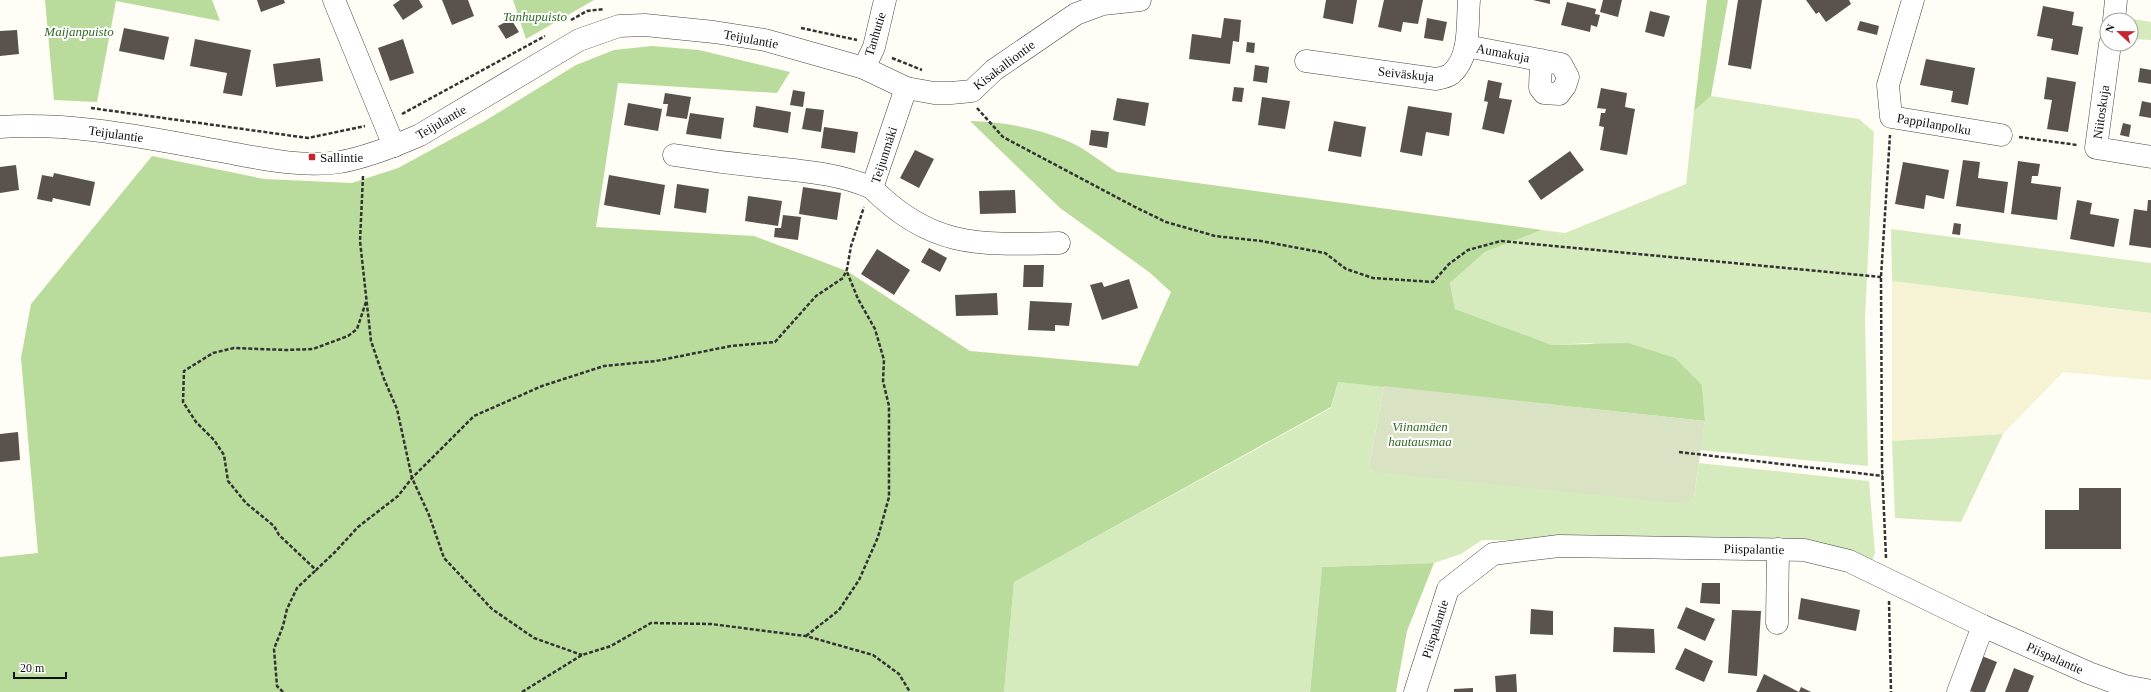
<svg xmlns="http://www.w3.org/2000/svg" width="2151" height="692" font-family="Georgia,serif">
<style>
.farmland{fill:#f6f3d4}
.green{fill:#d5ebbd}
.forest{fill:#b9dc9c}
.cemetery{fill:#d9e3c4}
.building{fill:#5a524d}
.lines{fill:none;stroke-linecap:round;stroke-linejoin:round}
.minor-casing{stroke:#444;stroke-width:23}
.path{stroke:#333;stroke-width:2.5;stroke-dasharray:4 2;stroke-linecap:butt}
.minor{stroke:#fff;stroke-width:22}
.poi-dot{fill:#c4262e;stroke:#fff;stroke-width:1.5}
.labels{text-anchor:middle;dominant-baseline:central;stroke-width:4;stroke-linejoin:round;paint-order:stroke}
.park-label{font-size:13px;font-style:italic;fill:#2f6b1f;stroke:#fff}
.street-label{font-size:13px;fill:#111;stroke:#fff}
.poi-label{font-size:13px;fill:#111;stroke:#fff;text-anchor:start}
</style>
<rect width="100%" height="100%" fill="#fffdf5"/>
<!-- farmland -->
<polygon class="farmland" points="1892,281 2151,313 2151,380 2063,372 2003,434 1892,441"/>
<!-- green -->
<g class="green">
<polygon points="2133,19 2151,22 2151,40 2131,39"/>
<polygon points="1711,96 1859,119 1874,132 1865,318 1868,466 1700,450 1705,421 1702,385 1591,343 1552,345 1455,309 1450,283 1485,252 1542,230 1565,233 1686,184 1694,111"/>
<polygon points="1891,229 2151,263 2151,313 1892,281"/>
<polygon points="1338,382 1384,386 1369,467 1694,497 1699,463 1869,481 1875,553 1871,563 1799,541 1482,540 1461,554 1434,563 1322,567 1310,692 1004,692 1014,582 1331,408"/>
<polygon points="2003,434 1961,522 1895,518 1892,441"/>
</g>
<!-- forest -->
<g class="forest">
<polygon points="45,0 212,0 220,21 116,1 97,102 54,100"/>
<polygon points="513,0 594,0 526,39"/>
<polygon points="1707,0 1728,0 1711,96 1694,111"/>
<path d="M652,46L699,50L790,72L777,93L618,83L596,227L754,236L847,271L970,351L1138,366L1171,292L1149,272L1060,208L970,121C1005,122 1038,128 1070,142C1086,149 1101,162 1117,172L1542,230L1485,252L1450,283L1455,309L1552,345L1628,343L1675,358L1702,385L1705,421L1338,382L1331,407L1014,582L1004,692H0V557L38,553L21,358L31,304L152,156L264,179L352,183L398,168L483,122L576,65L614,50Z"/>
<polygon points="1434,563 1407,631 1396,692 1310,692 1322,567"/>
</g>
<!-- cemetery -->
<polygon class="cemetery" points="1384,386 1705,421 1694,497 1685,504 1374,472 1369,467"/>
<!-- building -->
<g class="building">
<polygon points="257,0 284,0 285,3 261,12"/>
<polygon points="400,0 419,0 423,7 403,20 393,5"/>
<polygon points="442,0 468,0 474,16 452,25"/>
<polygon points="1326,0 1357,0 1353,24 1323,18"/>
<polygon points="1384,0 1423,0 1418,24 1403,22 1401,32 1378,27"/>
<polygon points="1533,0 1550,0 1550,4"/>
<polygon points="1603,0 1622,0 1618,17 1600,12"/>
<polygon points="1738,0 1762,0 1751,69 1728,65"/>
<polygon points="1806,0 1849,0 1851,4 1826,22 1819,12 1816,14"/>
<polygon points="1567,2 1596,9 1595,14 1600,15 1597,27 1591,25 1590,32 1561,25"/>
<polygon points="2043,6 2074,12 2072,25 2083,27 2078,55 2051,50 2053,39 2037,36"/>
<polygon points="1650,11 1670,16 1664,37 1645,32"/>
<polygon points="1224,18 1241,20 1239,42 1233,41 1230,64 1189,59 1192,34 1221,38"/>
<polygon points="1427,18 1447,22 1443,41 1424,38"/>
<polygon points="511,19 519,32 506,39 498,26"/>
<polygon points="1860,21 1879,26 1877,35 1857,30"/>
<polygon points="124,28 169,37 164,60 119,51"/>
<polygon points="17,30 19,54 0,56 0,31"/>
<polygon points="195,39 251,50 242,96 223,93 227,73 190,66"/>
<polygon points="403,39 414,73 390,81 378,48"/>
<polygon points="1247,42 1255,43 1254,53 1246,52"/>
<polygon points="320,58 323,81 276,87 273,64"/>
<polygon points="1926,59 1975,68 1968,105 1951,102 1953,91 1920,85"/>
<polygon points="1255,65 1269,67 1267,83 1253,81"/>
<polygon points="2140,68 2151,70 2151,84 2138,82"/>
<polygon points="2047,77 2076,82 2068,132 2047,129 2052,100 2044,99"/>
<polygon points="1488,80 1502,83 1499,98 1512,100 1504,134 1482,129 1488,102 1484,101"/>
<polygon points="1234,87 1244,88 1242,102 1232,101"/>
<polygon points="1601,88 1627,93 1625,107 1635,109 1627,155 1600,150 1604,127 1599,126 1601,113 1605,113 1606,109 1597,108"/>
<polygon points="793,90 805,92 803,107 790,105"/>
<polygon points="665,93 691,97 687,119 666,116 668,104 663,104"/>
<polygon points="1262,97 1290,101 1285,129 1258,125"/>
<polygon points="1117,98 1149,103 1145,126 1113,120"/>
<polygon points="2142,101 2151,103 2151,118 2139,116"/>
<polygon points="628,103 662,109 658,131 624,125"/>
<polygon points="756,106 791,112 788,133 753,127"/>
<polygon points="1408,106 1452,113 1449,136 1426,132 1422,156 1400,152"/>
<polygon points="806,108 824,110 821,132 802,129"/>
<polygon points="690,113 724,118 721,139 686,134"/>
<polygon points="1334,121 1366,127 1361,157 1328,151"/>
<polygon points="2123,123 2131,125 2129,137 2120,135"/>
<polygon points="824,127 858,132 855,153 821,148"/>
<polygon points="1091,130 1109,132 1107,148 1089,145"/>
<polygon points="915,150 934,159 919,188 900,178"/>
<polygon points="1570,151 1584,170 1541,200 1528,181"/>
<polygon points="1963,160 1980,162 1978,178 2008,182 2004,213 1956,206"/>
<polygon points="2018,161 2040,164 2038,176 2032,176 2031,183 2061,187 2057,220 2011,214"/>
<polygon points="1903,162 1949,170 1944,199 1926,195 1924,209 1895,204"/>
<polygon points="16,165 19,190 0,193 0,167"/>
<polygon points="54,173 95,182 90,206 53,198 52,202 37,199 42,175 53,177"/>
<polygon points="609,175 665,185 660,215 604,205"/>
<polygon points="677,184 709,189 706,213 674,208"/>
<polygon points="803,187 841,193 837,220 799,214"/>
<polygon points="1015,190 1016,213 980,214 979,191"/>
<polygon points="748,196 782,201 778,226 745,221"/>
<polygon points="2077,200 2092,203 2090,214 2119,219 2114,247 2070,239"/>
<polygon points="2148,200 2151,200 2151,248 2129,245 2134,209 2147,211"/>
<polygon points="783,215 801,217 798,240 774,237 775,228 781,228"/>
<polygon points="1954,223 1961,224 1960,235 1952,234"/>
<polygon points="929,248 947,258 940,272 921,262"/>
<polygon points="877,249 910,270 894,295 861,274"/>
<polygon points="1024,265 1044,265 1043,287 1023,287"/>
<polygon points="1129,279 1138,308 1102,320 1090,285 1102,282 1104,287"/>
<polygon points="997,293 998,315 956,316 955,295"/>
<polygon points="1030,301 1072,303 1069,326 1055,325 1055,331 1028,330"/>
<polygon points="18,432 20,460 0,462 0,434"/>
<polygon points="2079,488 2121,488 2121,549 2045,549 2045,510 2079,510"/>
<polygon points="1702,583 1720,583 1720,604 1700,603"/>
<polygon points="1801,598 1860,610 1856,631 1798,619"/>
<polygon points="1686,607 1715,619 1705,641 1677,628"/>
<polygon points="1531,609 1553,611 1553,635 1530,634"/>
<polygon points="1732,610 1761,611 1757,676 1728,673"/>
<polygon points="1614,627 1654,629 1655,653 1613,652"/>
<polygon points="1685,648 1713,661 1704,682 1675,669"/>
<polygon points="1982,656 1997,662 1985,692 1973,692 1968,690"/>
<polygon points="2014,668 2034,676 2028,692 2005,692"/>
<polygon points="1516,674 1517,692 1496,692 1495,676"/>
<polygon points="1764,674 1799,692 1756,692"/>
<polygon points="1801,687 1811,692 1799,692"/>
<polygon points="1473,688 1473,692 1454,692 1454,689"/>
</g>
<g class="lines">
<!-- minor casing -->
<g class="minor-casing">
<g id="minor">
<polyline points="334,0 394,146"/>
<polyline points="1913,0 1888,85 1891,117 2001,135"/>
<polyline points="2114,20 2116,0"/>
<polyline points="2110,44 2096,148 2151,157"/>
<polyline points="1466,46 1561,64 1568,77 1565,86 1559,94 1544,93 1540,88 1541,60"/>
<path d="M1306,61L1436,79C1441,78 1447,77 1451,74C1471,57 1467,24 1469,0"/>
<polyline points="864,68 874,47 885,0"/>
<path d="M906,88L872,188C931,248 980,245 1059,243"/>
<path d="M0,127C74,122 147,138 220,151C259,158 300,168 340,162C368,157 395,146 420,135L579,40L619,26L645,25L714,32L765,40L864,68L906,88L934,93H951L972,91L994,70L1076,14L1103,4L1140,0"/>
<path d="M674,155C704,160 734,164 765,167C802,171 838,173 872,188"/>
<polyline points="1777,623 1778,549"/>
<polyline points="1415,692 1448,589 1493,554 1559,546 1804,550 1849,561 1983,626 2089,673 2125,686 2151,691"/>
<polyline points="1958,692 1983,626"/>
</g>
</g>
<!-- path -->
<g class="path">
<polyline points="571,20 587,11 604,9"/>
<polyline points="801,28 857,40"/>
<polyline points="892,58 922,70"/>
<polyline points="91,108 308,138 365,126"/>
<polyline points="977,108 1003,137 1135,207 1166,222 1215,236 1261,241 1325,253 1346,269 1373,278 1433,282 1449,264 1468,250 1501,241 1881,277"/>
<polyline points="402,114 545,36"/>
<polyline points="2019,137 2077,145"/>
<polyline points="363,176 360,241 371,341 384,379 397,409 412,478 429,515 444,558 492,609 534,638 582,655"/>
<polyline points="366,302 357,329 348,336 313,349 286,350 234,348 213,353 184,371 183,402 196,422 214,440 224,455 228,481 246,503 274,526 279,535 316,570 335,552 358,527 398,496 412,478 474,416 542,386 604,366 656,361 731,346 775,342 816,296 843,278 847,269 851,246 864,207"/>
<polyline points="1679,452 1883,476"/>
<polyline points="1886,558 1882,467 1881,277 1890,135"/>
<polyline points="1889,601 1891,692"/>
<polyline points="806,636 839,610 859,580 878,537 889,497 889,406 883,381 884,360 875,329 858,299 847,272"/>
<polyline points="283,692 277,686 274,649 283,626 287,609 297,588 316,570"/>
<polyline points="522,692 582,655 611,646 651,623 711,624 806,636 873,655 899,674 910,692"/>
</g>
<!-- minor -->
<use href="#minor" class="minor"/>
</g>
<!-- markers -->
<rect class="poi-dot" x="308" y="153" width="8" height="8" rx="2"/>
<g class="labels">
<!-- park labels -->
<g class="park-label">
<text x="535" y="16">Tanhupuisto</text>
<text x="79" y="31">Maijanpuisto</text>
<text x="1420" y="426">Viinamäen<tspan x="1420" dy="15">hautausmaa</tspan></text>
</g>
<!-- street labels -->
<g class="street-label">
<text transform="translate(875 34) rotate(-73)">Tanhutie</text>
<text transform="translate(751 39) rotate(11)">Teijulantie</text>
<text transform="translate(1503 53) rotate(11)">Aumakuja</text>
<text transform="translate(1004 65) rotate(-37)">Kisakalliontie</text>
<text transform="translate(1406 74) rotate(6)">Seiväskuja</text>
<text transform="translate(2101 112) rotate(-82)">Niitoskuja</text>
<text transform="translate(441 122) rotate(-30)">Teijulantie</text>
<text transform="translate(1934 124) rotate(10)">Pappilanpolku</text>
<text transform="translate(116 134) rotate(8)">Teijulantie</text>
<text transform="translate(884 155) rotate(-72)">Teijunmäki</text>
<text transform="translate(1754 549) rotate(1)">Piispalantie</text>
<text transform="translate(1435 629) rotate(-72)">Piispalantie</text>
<text transform="translate(2055 658) rotate(24)">Piispalantie</text>
</g>
<!-- poi labels -->
<g class="poi-label">
<text x="320" y="157">Sallintie</text>
</g>
</g>
<!-- north arrow -->
<g transform="translate(2119 32) rotate(292)"><circle r="19" fill="#ffffff" stroke="#a0a0a0"/>
<path d="M0-3L7 15L0 10L-7 15Z" fill="#c4262e"/>
<text y="-6" font-size="11" font-weight="bold" text-anchor="middle" fill="#111111">N</text>
</g>
<!-- scale -->
<path d="M14 672v6h52v-6" fill="none" stroke="#111111" stroke-width="2"/>
<text x="20" y="672" font-size="12" fill="#111111" stroke="#ffffff" stroke-width="3" paint-order="stroke">20 m</text>
</svg>
